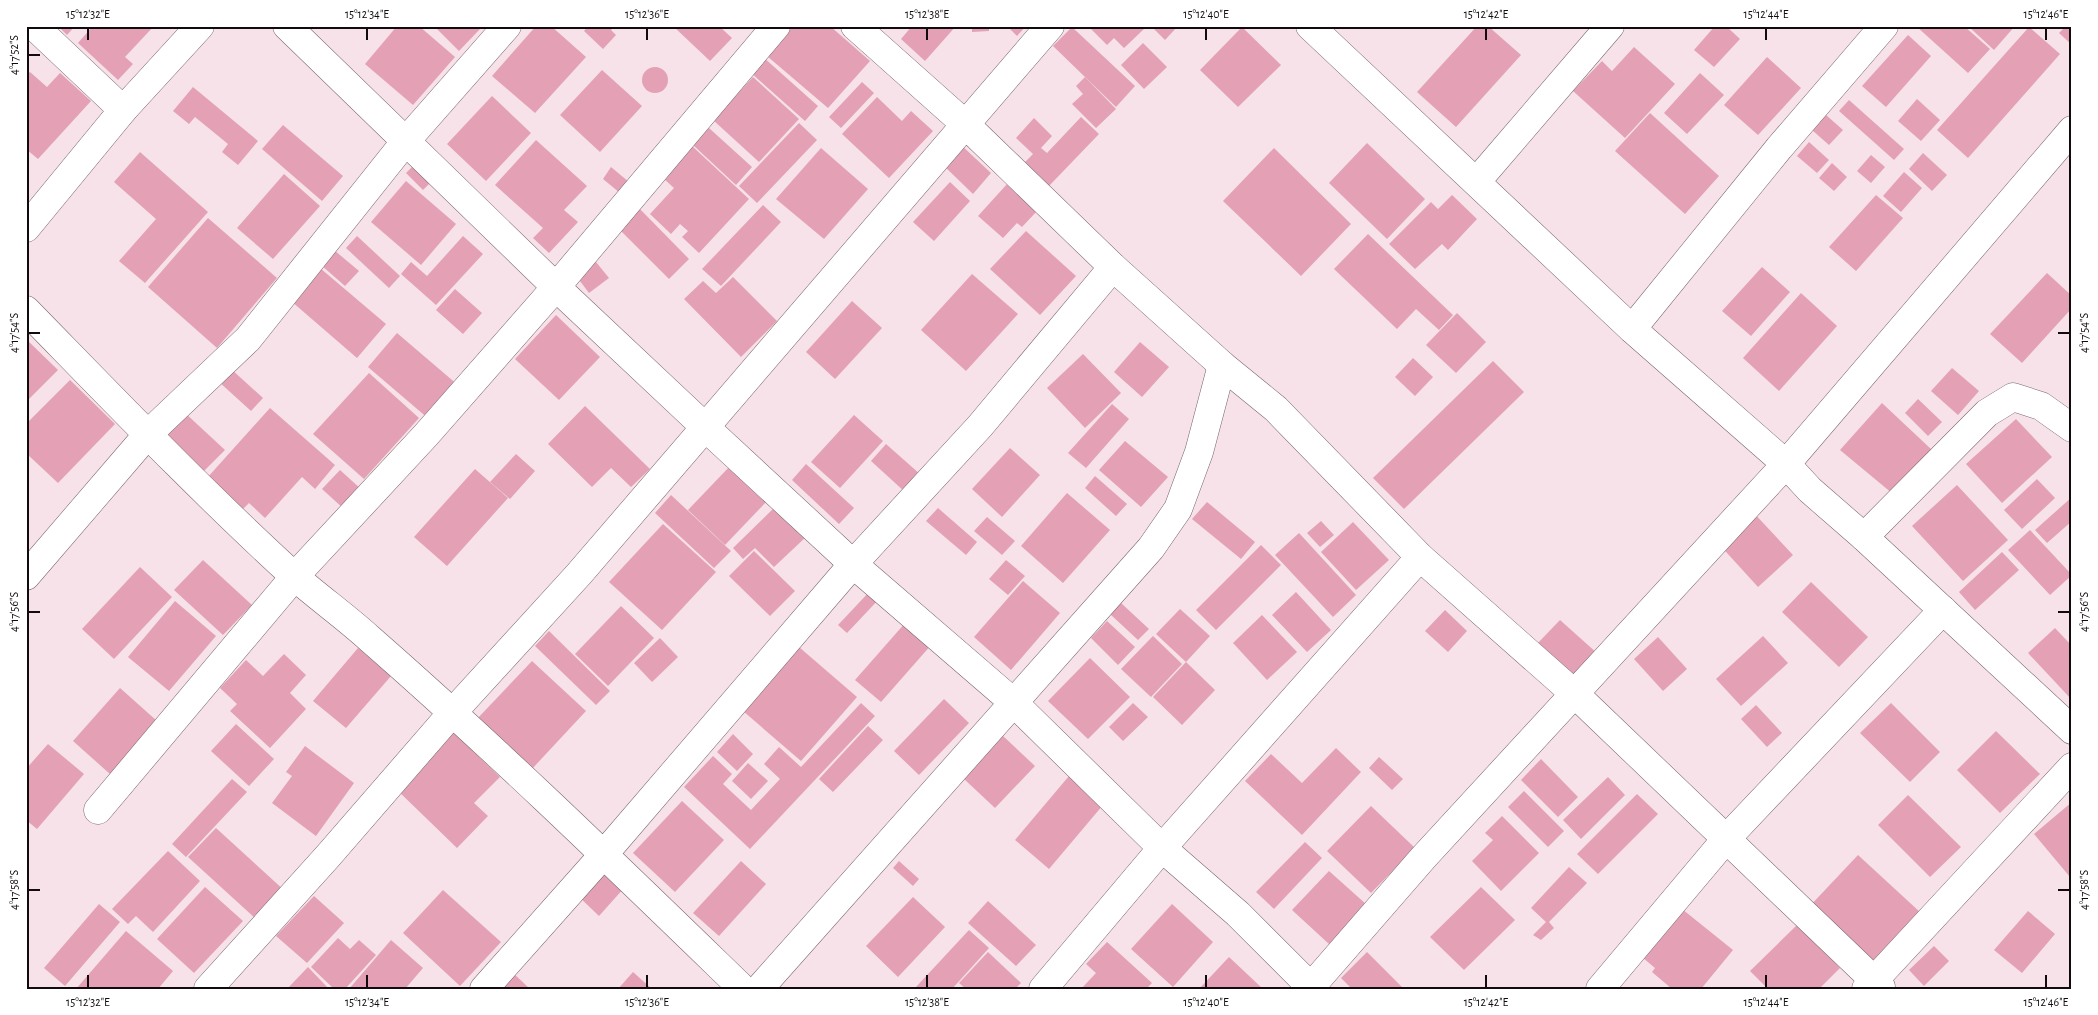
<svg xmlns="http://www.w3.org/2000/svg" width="2098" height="1015" font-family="'Alegreya Sans',sans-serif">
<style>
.building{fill:#e4a1b6}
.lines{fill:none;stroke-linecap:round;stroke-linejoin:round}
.minor-casing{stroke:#79676c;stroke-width:29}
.tertiary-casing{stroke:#79676c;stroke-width:29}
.minor{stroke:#fff;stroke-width:28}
.tertiary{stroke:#fff;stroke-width:28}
.ticks{fill:none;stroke:#110b0d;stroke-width:2}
.neatline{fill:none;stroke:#110b0d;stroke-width:2}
.ticks-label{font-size:12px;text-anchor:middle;fill:#110b0d}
</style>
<rect width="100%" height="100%" fill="#f6e2e8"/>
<!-- building -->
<g class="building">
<polygon points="58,26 75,26 67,35"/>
<polygon points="93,26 154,26 125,57 133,64 118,80 78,43"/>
<polygon points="397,26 419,26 455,57 413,105 365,64"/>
<polygon points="434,26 477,26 480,29 459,51"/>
<polygon points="536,26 551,26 586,57 535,113 492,76"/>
<polygon points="588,26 615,26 611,30 616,35 603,49 584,31"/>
<polygon points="673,26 719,26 732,38 710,61"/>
<polygon points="793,26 830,26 870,61 828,108 767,56"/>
<polygon points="912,26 956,26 925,61 901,39"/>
<polygon points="972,26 989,26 989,31 972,32"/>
<polygon points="1007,26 1026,26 1017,36"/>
<polygon points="1094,26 1142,26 1144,29 1124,48 1114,38 1107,45 1091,29"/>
<polygon points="1151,26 1178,26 1165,40"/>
<polygon points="1477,26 1488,26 1521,55 1456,127 1417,92"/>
<polygon points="1715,26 1726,26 1740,39 1714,67 1694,50"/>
<polygon points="1916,26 1964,26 1990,49 1968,73"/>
<polygon points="1968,26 2015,26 1994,50"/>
<polygon points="2066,26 2072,26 2072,45 2059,33"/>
<polygon points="1072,27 1135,86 1116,107 1053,46"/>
<polygon points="1242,27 1281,65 1238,107 1200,70"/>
<polygon points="2029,27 2060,54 1968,158 1937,130"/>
<polygon points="1908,35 1931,56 1886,107 1862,86"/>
<polygon points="1143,43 1167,67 1144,89 1121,65"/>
<polygon points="1634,47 1675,84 1625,138 1573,91 1602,61 1612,71"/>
<polygon points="763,57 818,106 805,121 750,72"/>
<polygon points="1767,57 1801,88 1758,135 1724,105"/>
<circle cx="655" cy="80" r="13"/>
<polygon points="602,70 642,106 600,152 560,115"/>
<polygon points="30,72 47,87 60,73 91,101 38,159 26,149 26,75"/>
<polygon points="1700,73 1724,95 1687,134 1664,113"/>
<polygon points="753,77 799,119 759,162 713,120"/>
<polygon points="1085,77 1116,109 1096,128 1072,104 1083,94 1076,86"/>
<polygon points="862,82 874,93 841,128 829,117"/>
<polygon points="193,87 258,141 238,165 222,152 228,144 195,117 189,124 173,111"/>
<polygon points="492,96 531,133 486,181 447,144"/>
<polygon points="877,97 902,121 911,111 933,131 889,178 842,134"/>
<polygon points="1917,99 1940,120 1921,141 1898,121"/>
<polygon points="1849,100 1904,149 1894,160 1839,111"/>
<polygon points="1817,107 1843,130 1829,145 1803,122"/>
<polygon points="1650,113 1719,176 1685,214 1615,151"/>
<polygon points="1081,117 1099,134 1048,187 1024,163 1033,154 1016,138 1034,118 1052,136 1041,148 1047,153"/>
<polygon points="799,123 817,140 757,203 739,186"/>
<polygon points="283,125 343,176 322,201 262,149"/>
<polygon points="709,128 752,167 736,185 693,145"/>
<polygon points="536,140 587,186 564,210 578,222 549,253 533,238 543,228 495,185"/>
<polygon points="1809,142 1829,160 1817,173 1797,156"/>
<polygon points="1367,143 1425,199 1387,239 1329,183"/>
<polygon points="960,144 991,173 973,194 942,164"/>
<polygon points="692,146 749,199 699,253 682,237 688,231 680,224 671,234 650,214 674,188 663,178"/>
<polygon points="821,148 868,189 824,239 776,199"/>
<polygon points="1274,148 1351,224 1301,276 1223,201"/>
<polygon points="140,152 208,212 145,283 119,261 156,219 114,182"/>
<polygon points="1923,153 1947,175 1932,191 1909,169"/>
<polygon points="1871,155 1885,167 1871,183 1857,171"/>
<polygon points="417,162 434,179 423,190 406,173"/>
<polygon points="1832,163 1847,177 1834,191 1819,178"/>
<polygon points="611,167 629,182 620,193 603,179"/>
<polygon points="1904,172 1922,188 1901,212 1883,196"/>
<polygon points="284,174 320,206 273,259 237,228"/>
<polygon points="406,181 456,224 421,265 371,222"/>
<polygon points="950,182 970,201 934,241 913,222"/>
<polygon points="1008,183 1038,210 1022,227 1017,223 1003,238 978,216"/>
<polygon points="1452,195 1477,219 1448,250 1442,244 1415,269 1389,244 1431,202 1438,209"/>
<polygon points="1876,195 1903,218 1856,271 1829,247"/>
<polygon points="636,205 689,259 669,279 616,226"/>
<polygon points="763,205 781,222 721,286 702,269"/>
<polygon points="208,218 277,278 217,348 148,287"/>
<polygon points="1026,231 1076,276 1040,315 990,269"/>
<polygon points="1368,234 1453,315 1439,330 1416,309 1397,329 1334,269"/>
<polygon points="357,236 400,276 389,288 346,248"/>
<polygon points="463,236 483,254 436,305 401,274 411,262 427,276"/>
<polygon points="334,250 359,271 345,286 321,265"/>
<polygon points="596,262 609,278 589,293 577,277"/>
<polygon points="1762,267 1790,292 1751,336 1722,311"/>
<polygon points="320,268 386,324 357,358 291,301"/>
<polygon points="2047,273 2072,296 2072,308 2022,363 1990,334"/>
<polygon points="972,274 1018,314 966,371 921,330"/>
<polygon points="733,277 777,321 741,357 684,299 703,281 716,293"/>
<polygon points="455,289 482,313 463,334 436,310"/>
<polygon points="1801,293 1837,326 1779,391 1743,358"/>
<polygon points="852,301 882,328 835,379 806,352"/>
<polygon points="1457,313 1486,342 1456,373 1426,345"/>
<polygon points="556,315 600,357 559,400 515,359"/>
<polygon points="397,333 459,386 430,420 368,367"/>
<polygon points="26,339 58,370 26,402"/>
<polygon points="1140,342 1169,367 1142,397 1114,372"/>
<polygon points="1083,354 1121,393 1085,428 1047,388"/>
<polygon points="1413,358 1433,377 1415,396 1395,377"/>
<polygon points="1493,361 1524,392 1404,509 1373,478"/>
<polygon points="230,368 263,398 251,411 218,381"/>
<polygon points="1952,368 1979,391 1958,415 1931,391"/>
<polygon points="369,373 419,418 364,479 313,434"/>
<polygon points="70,380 115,424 58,483 26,453 26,424"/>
<polygon points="1918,399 1942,422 1928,436 1905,413"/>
<polygon points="1882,403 1932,450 1893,494 1840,450"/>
<polygon points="1112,404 1129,419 1086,468 1068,453"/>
<polygon points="585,406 650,469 631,487 611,468 592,487 548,444"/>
<polygon points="270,408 335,465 315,489 302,477 265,518 249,503 243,509 207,478"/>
<polygon points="184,412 225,450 202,473 162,435"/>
<polygon points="854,415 883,441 840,488 811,462"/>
<polygon points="2016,419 2052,457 2002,503 1966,464"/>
<polygon points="1125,441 1168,477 1141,507 1099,470"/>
<polygon points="886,444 921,475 905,492 871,461"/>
<polygon points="1010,448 1040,475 1002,517 972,489"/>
<polygon points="516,454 535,471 510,499 490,482"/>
<polygon points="806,464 854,508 839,524 792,480"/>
<polygon points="731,465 768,500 725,545 688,510"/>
<polygon points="475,469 508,498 447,566 414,537"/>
<polygon points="340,470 362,490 344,509 322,489"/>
<polygon points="1095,476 1127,504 1116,516 1085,488"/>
<polygon points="2037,479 2055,498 2022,529 2004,510"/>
<polygon points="1957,485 2008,540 1963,581 1912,526"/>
<polygon points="1067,493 1110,530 1063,583 1021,546"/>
<polygon points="671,495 731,551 714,568 655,513"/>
<polygon points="2072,497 2072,521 2047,543 2035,530"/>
<polygon points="1207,502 1255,542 1241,559 1192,519"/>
<polygon points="777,505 807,536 774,567 755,548 743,559 733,548"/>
<polygon points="938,508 977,542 966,555 926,521"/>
<polygon points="1752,511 1793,555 1758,587 1717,542"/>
<polygon points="987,517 1015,541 1002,555 974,531"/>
<polygon points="1321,521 1334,535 1320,547 1307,533"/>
<polygon points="1353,522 1389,560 1356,590 1321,552"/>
<polygon points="663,524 716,572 662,630 609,582"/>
<polygon points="2030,530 2072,575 2050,595 2008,550"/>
<polygon points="1299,533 1356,595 1333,617 1275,555"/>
<polygon points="1261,545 1281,565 1216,630 1196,610"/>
<polygon points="754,551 795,591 770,616 729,576"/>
<polygon points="2002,552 2019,570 1975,610 1959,592"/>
<polygon points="203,560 252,605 223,635 174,590"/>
<polygon points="1006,560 1025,576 1008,595 989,579"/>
<polygon points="140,567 172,597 114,659 82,629"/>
<polygon points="1023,581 1060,613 1011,670 974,637"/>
<polygon points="1811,582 1868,637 1839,667 1782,612"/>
<polygon points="871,590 880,598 847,633 838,625"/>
<polygon points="1296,592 1331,630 1307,652 1272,615"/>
<polygon points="175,601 216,636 169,691 128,657"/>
<polygon points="1121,603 1149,629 1138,640 1110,614"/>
<polygon points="621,606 654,638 608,686 575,654"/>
<polygon points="1180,609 1210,636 1186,662 1156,634"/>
<polygon points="1445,610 1467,631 1448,652 1425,631"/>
<polygon points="1262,615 1297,652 1267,680 1233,643"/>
<polygon points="1560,620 1598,654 1575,679 1537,644"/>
<polygon points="1107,621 1135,647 1118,665 1091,638"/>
<polygon points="906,622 932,644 881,702 855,680"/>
<polygon points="2055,628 2072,646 2072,700 2028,653"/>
<polygon points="549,631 610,691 596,705 535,646"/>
<polygon points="1153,636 1182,664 1151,697 1121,669"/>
<polygon points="1763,636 1788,663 1741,706 1716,679"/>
<polygon points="1658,637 1687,669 1663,691 1634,659"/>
<polygon points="660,638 678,657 652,682 634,663"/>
<polygon points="799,647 857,697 801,761 743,711"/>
<polygon points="358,648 391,676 346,728 313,701"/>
<polygon points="284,654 306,675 290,693 306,709 270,748 230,711 237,704 220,688 246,660 263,676"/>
<polygon points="1090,658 1130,697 1088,739 1048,701"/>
<polygon points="532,661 586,711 531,770 476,720"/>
<polygon points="1186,662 1215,690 1182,725 1153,697"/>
<polygon points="120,688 157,721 110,774 73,741"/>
<polygon points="944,699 969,723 919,775 894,751"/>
<polygon points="861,703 875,716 750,849 684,787 713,756 732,774 723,784 751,810 780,779 764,764 779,747 801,767"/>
<polygon points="1133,703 1148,717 1123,741 1109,727"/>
<polygon points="1891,703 1940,752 1910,782 1860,733"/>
<polygon points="1756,705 1782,733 1767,747 1741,719"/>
<polygon points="236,724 274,759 249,786 211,751"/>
<polygon points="868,726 883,740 833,792 819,779"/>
<polygon points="451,730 500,777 474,803 488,816 457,848 394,787"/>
<polygon points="1996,731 2040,774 2000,813 1957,770"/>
<polygon points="733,734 753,754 737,771 717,752"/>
<polygon points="1003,736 1035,766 995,808 963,778"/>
<polygon points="48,744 84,774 37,829 26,820 26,769"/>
<polygon points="305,746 354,783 316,836 272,803 292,776 286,772"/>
<polygon points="1336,748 1361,772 1302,835 1245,781 1271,754 1302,783"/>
<polygon points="1379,757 1403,779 1392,790 1369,768"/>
<polygon points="1541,759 1578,797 1558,817 1521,780"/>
<polygon points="748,763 768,781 751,799 732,781"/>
<polygon points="1069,776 1103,805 1049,869 1015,840"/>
<polygon points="1608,777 1625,795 1581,839 1563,820"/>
<polygon points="232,779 247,792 186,857 172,844"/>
<polygon points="1524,791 1564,831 1548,847 1508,807"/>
<polygon points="1637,794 1658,814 1598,874 1577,854"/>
<polygon points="1908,795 1961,847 1930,877 1878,825"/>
<polygon points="682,801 724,840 675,892 633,853"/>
<polygon points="2072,802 2072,876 2070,877 2034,834"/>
<polygon points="1371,806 1415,848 1371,893 1327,851"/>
<polygon points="1502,816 1539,853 1501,891 1472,861 1493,840 1485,833"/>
<polygon points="216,828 285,891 257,920 188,857"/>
<polygon points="1305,842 1322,858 1274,909 1256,892"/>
<polygon points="168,851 200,881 153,932 136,916 128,924 112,909"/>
<polygon points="1858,855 1921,913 1872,966 1808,908"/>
<polygon points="741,861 766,884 719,936 693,913"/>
<polygon points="899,861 919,879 913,886 893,868"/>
<polygon points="600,866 624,888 599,916 575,893"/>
<polygon points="1569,867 1587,883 1549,922 1554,928 1541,940 1533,935 1546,922 1531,908"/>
<polygon points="1329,871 1367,905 1329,944 1292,910"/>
<polygon points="205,887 243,921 194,973 157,939"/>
<polygon points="1481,887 1515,920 1464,970 1430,937"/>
<polygon points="443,890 501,942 460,986 403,933"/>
<polygon points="314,896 344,923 307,963 276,936"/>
<polygon points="913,897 945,927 898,977 866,946"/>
<polygon points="988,901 1036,945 1016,966 968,923"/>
<polygon points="99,904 120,922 65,986 44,968"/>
<polygon points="1172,904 1213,942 1173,987 1131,949"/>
<polygon points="1682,909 1733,950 1701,989 1672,989 1652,972 1655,968 1642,957"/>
<polygon points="2028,911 2055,934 2022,973 1994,950"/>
<polygon points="1797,925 1840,968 1819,989 1768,989 1750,971"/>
<polygon points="969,930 989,948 952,989 918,989 916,987"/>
<polygon points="126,931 173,971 158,989 76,989"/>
<polygon points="338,938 350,949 359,940 376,955 345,989 334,989 311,967"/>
<polygon points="391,940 423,968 405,989 349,989"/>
<polygon points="1107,942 1152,983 1146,989 1081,989 1096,973 1086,964"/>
<polygon points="1934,946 1949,961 1924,986 1909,970"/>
<polygon points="988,952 1021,983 1015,989 966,989 959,983"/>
<polygon points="1367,952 1404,989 1352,989 1341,978"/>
<polygon points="1229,957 1263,989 1199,989"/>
<polygon points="308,967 329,989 287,989"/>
<polygon points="511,971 530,989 494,989"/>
<polygon points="633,972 652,989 618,989"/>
</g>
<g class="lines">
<!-- minor casing -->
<g class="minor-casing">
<g id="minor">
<polyline points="34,26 123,110"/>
<polyline points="287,26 556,287 705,427 853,564 1013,702 1162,848 1238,914 1311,987"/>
<polyline points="855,26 965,124 1113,267 1222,365 1276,409 1420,557 1576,695 1881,987"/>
<polyline points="1310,26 1632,329 1786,464 1810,490 1864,537 2072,730"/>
<polyline points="1477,181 1610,26"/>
<path d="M26,310C114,400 201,491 294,576C319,598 346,617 370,639C498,751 621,871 743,989"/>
<polyline points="1632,329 1779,148 1884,26"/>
<polyline points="1864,537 1987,413 2013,397 2041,406 2072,428"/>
<polyline points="26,576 148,434 248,339 405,142 507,26"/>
<polyline points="98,810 295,576 426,435 556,287 776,26"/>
<polyline points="208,989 328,856 452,713 579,574 1050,26"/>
<polyline points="484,989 604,854 853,564 980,426 1113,267"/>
<polyline points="759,989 1151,548 1178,509 1199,452 1222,365"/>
<polyline points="1043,989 1162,848 1420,557"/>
<polyline points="1309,989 1423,858 1786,464 2072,130"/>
<polyline points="1600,989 1726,839 1943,610"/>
<polyline points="1866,989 2072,767"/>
</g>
</g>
<!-- tertiary casing -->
<g class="tertiary-casing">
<polyline id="tertiary" points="26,228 123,110 200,26"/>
</g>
<!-- minor -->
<use href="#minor" class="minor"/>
<!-- tertiary -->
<use href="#tertiary" class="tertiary"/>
</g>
<!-- ticks -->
<path class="ticks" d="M88,28V40M367,28V40M647,28V40M927,28V40M1206,28V40M1486,28V40M1766,28V40M2046,28V40M28,55H40M28,333H40M2058,333H2070M28,612H40M2058,612H2070M28,890H40M2058,890H2070M88,975V988M367,975V988M647,975V988M927,975V988M1206,975V988M1486,975V988M1766,975V988M2046,975V988"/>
<!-- border -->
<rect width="2098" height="1015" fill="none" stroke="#ffffff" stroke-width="55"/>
<rect x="28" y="28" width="2042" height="960" class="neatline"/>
<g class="ticks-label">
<text x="88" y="18">15°12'32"E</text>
<text x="367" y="18">15°12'34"E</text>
<text x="647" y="18">15°12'36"E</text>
<text x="927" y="18">15°12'38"E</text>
<text x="1206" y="18">15°12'40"E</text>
<text x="1486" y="18">15°12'42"E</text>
<text x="1766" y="18">15°12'44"E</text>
<text x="2046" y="18">15°12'46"E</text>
<text transform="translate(14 55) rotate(-90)" y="4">4°17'52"S</text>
<text transform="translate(14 333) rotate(-90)" y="4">4°17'54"S</text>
<text transform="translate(2084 333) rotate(-90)" y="4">4°17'54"S</text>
<text transform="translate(14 612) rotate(-90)" y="4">4°17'56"S</text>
<text transform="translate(2084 612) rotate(-90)" y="4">4°17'56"S</text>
<text transform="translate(14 890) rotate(-90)" y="4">4°17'58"S</text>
<text transform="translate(2084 890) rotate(-90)" y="4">4°17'58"S</text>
<text x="88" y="1006">15°12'32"E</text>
<text x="367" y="1006">15°12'34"E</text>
<text x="647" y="1006">15°12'36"E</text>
<text x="927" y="1006">15°12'38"E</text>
<text x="1206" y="1006">15°12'40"E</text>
<text x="1486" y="1006">15°12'42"E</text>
<text x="1766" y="1006">15°12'44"E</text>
<text x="2046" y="1006">15°12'46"E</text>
</g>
</svg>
